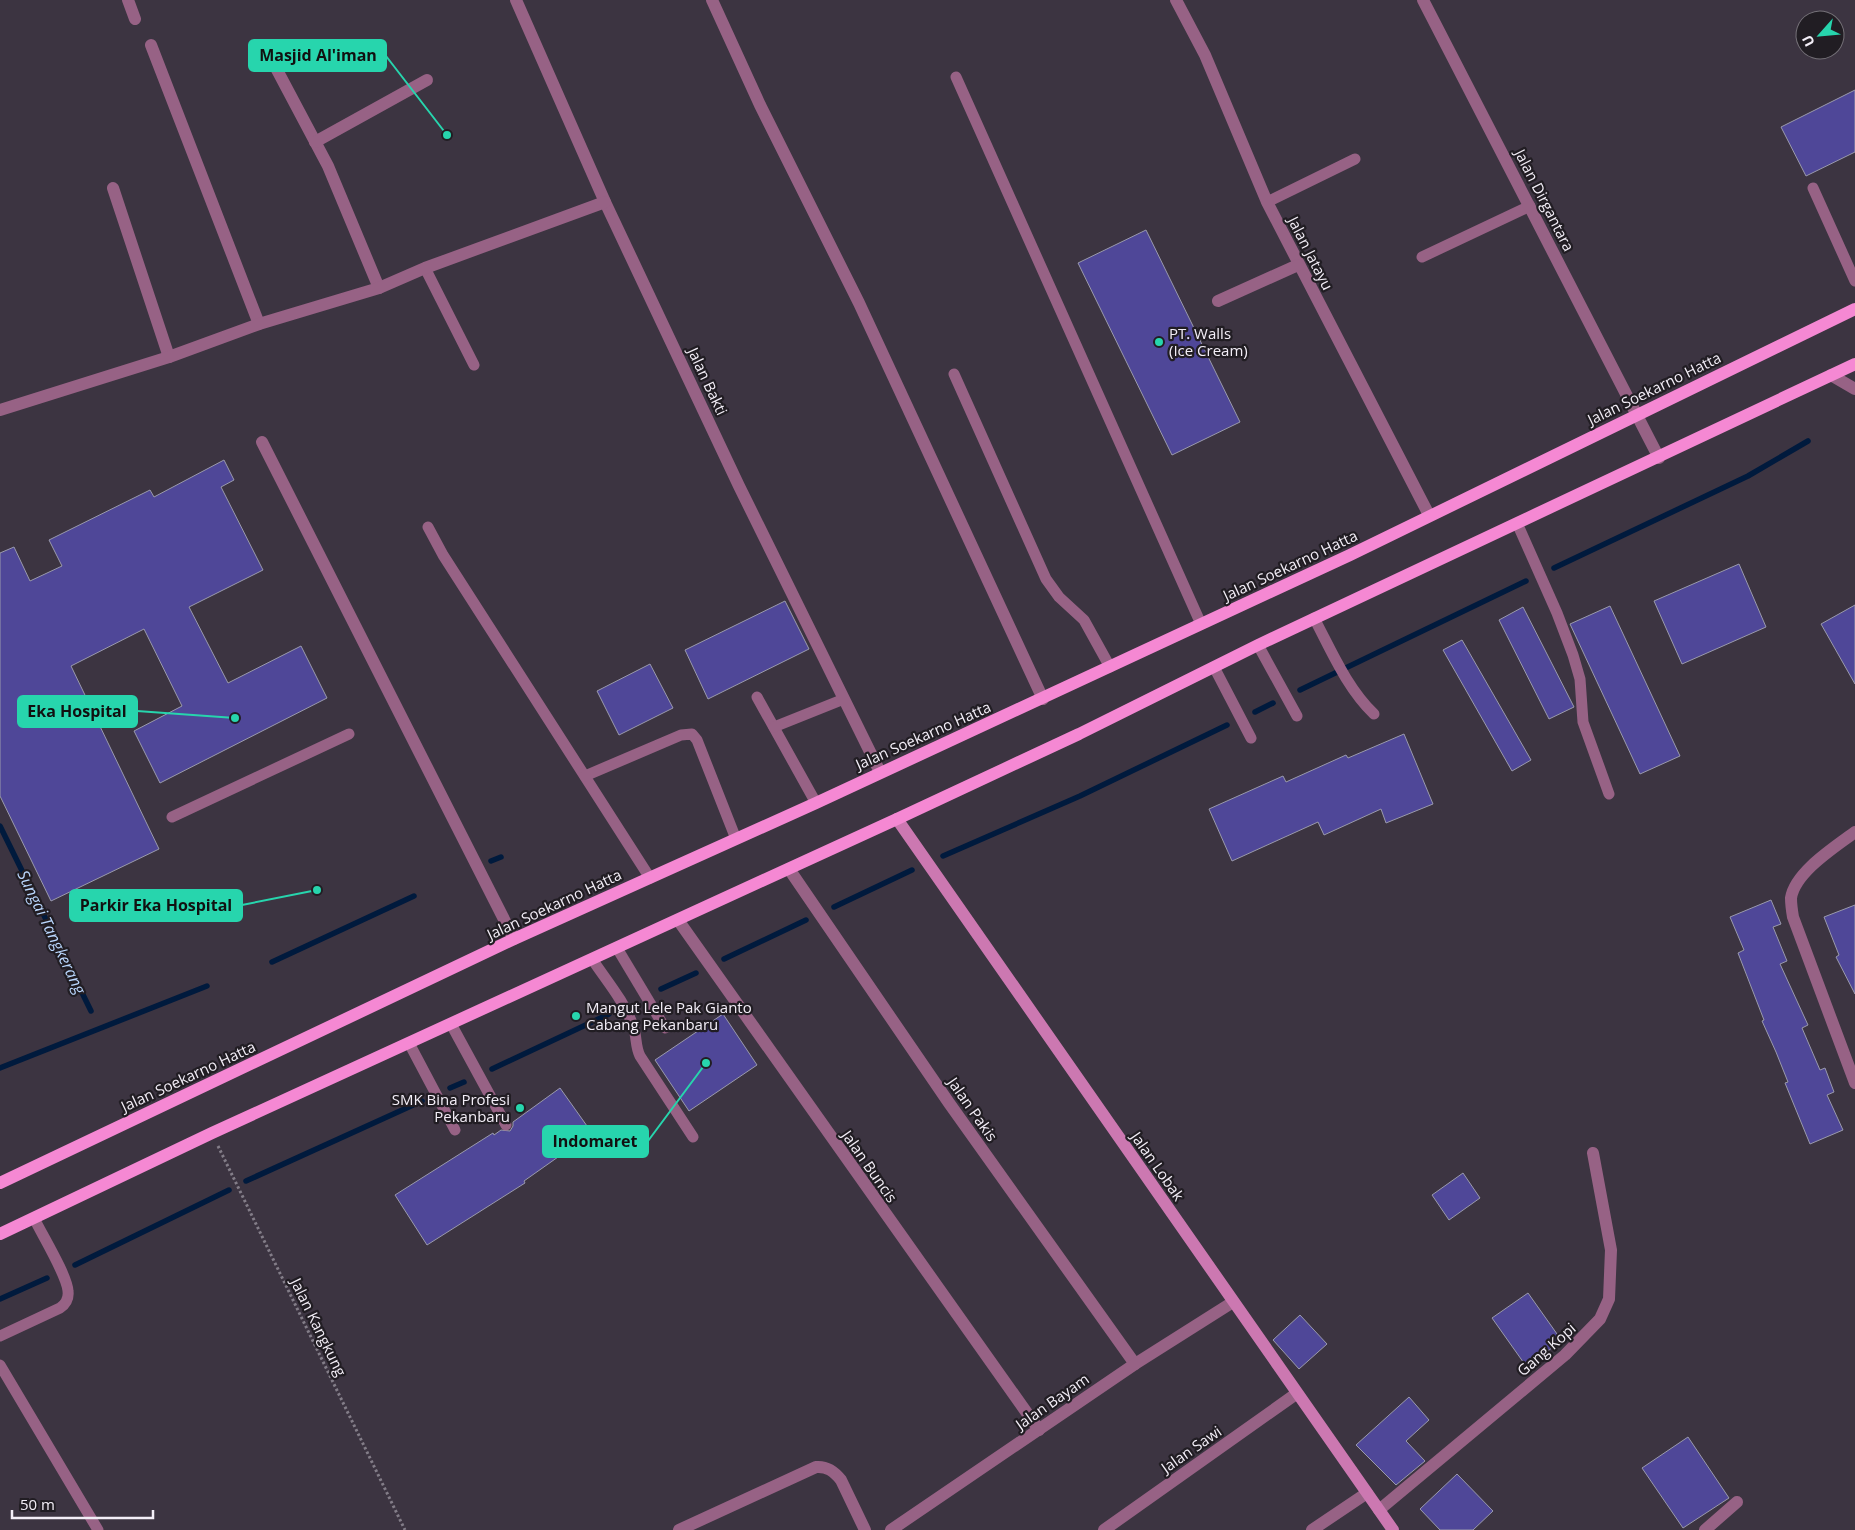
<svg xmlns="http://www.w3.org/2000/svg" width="1855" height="1530" font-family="'Open Sans',sans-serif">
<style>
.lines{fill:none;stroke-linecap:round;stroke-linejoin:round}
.stream{stroke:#001a3d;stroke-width:5.5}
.building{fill:#4f4798;stroke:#9a9aac}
.path{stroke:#837d88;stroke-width:3;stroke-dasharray:2.5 2.5;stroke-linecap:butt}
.lane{stroke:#976285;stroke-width:11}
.street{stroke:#976285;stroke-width:12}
.secondary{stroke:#cc78b1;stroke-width:12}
.primary{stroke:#f588d3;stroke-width:12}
.poi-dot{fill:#27d5ad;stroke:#211d23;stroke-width:2}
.labels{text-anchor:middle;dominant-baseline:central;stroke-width:4.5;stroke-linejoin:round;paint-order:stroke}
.street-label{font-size:15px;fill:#f3eef7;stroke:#211d23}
.poi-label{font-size:15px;fill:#f3eef7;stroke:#211d23;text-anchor:start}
.water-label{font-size:16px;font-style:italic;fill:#bad7fe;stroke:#211d23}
.leader{fill:none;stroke:#27d5ad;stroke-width:2}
.callout-dot{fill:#27d5ad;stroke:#211d23;stroke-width:2}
.callout{fill:#27d5ad;stroke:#27d5ad;stroke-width:2}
.callout-label{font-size:16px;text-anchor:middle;font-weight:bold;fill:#111}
</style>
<rect width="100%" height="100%" fill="#3c3441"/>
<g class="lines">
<!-- stream -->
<g class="stream">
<polyline points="1554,568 1748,476 1808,441"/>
<polyline points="1300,690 1526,581"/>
<polyline points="1255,712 1273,703"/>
<polyline points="0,826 91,1011"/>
<polyline points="943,856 1080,796 1227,725"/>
<polyline points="491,861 501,857"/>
<polyline points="834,907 912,870"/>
<polyline points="724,959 806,920"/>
<polyline points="272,962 414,896"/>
<polyline points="661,989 696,973"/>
<polyline points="0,1068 207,986"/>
<polyline points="492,1069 609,1014"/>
<polyline points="450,1088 464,1082"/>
<polyline points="246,1181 422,1101"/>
<polyline points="75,1265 229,1190"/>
<polyline points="0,1299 47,1278"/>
</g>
</g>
<!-- building -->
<g class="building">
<polygon points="1855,90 1855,152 1806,176 1781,127"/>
<polygon points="1146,230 1240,422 1172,455 1078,263"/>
<polygon points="224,460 234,480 221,487 263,570 189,607 228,683 301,646 327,698 160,783 134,731 182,706 144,629 71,666 159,849 51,901 0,796 0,553 14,547 30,581 62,566 49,540 150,490 154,497"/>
<polygon points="1739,564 1766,627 1682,664 1654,601"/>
<polygon points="785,601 809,649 708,699 685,650"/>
<polygon points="1855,605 1855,684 1821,624"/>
<polygon points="1610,606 1680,756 1640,774 1570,624"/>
<polygon points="1523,607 1574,707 1549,719 1499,620"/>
<polygon points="1462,640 1531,760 1512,771 1443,650"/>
<polygon points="650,664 673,708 619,735 597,691"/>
<polygon points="1404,734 1433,804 1386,823 1381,809 1324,835 1318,822 1232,861 1209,809 1283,776 1286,782 1346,755 1348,758"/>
<polygon points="1771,900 1781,924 1773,927 1787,961 1780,964 1808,1025 1802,1028 1820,1070 1825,1068 1834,1092 1827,1095 1843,1130 1810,1144 1785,1083 1788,1082 1776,1052 1762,1021 1764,1020 1738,953 1744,950 1730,917"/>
<polygon points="1855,905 1855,994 1836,957 1839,955 1824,917"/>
<polygon points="723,1014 757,1065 689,1111 655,1060"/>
<polygon points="560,1088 592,1133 524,1181 525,1183 427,1245 395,1195 493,1133 494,1135 501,1130 510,1131 513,1126 513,1122"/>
<polygon points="1463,1173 1480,1198 1449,1220 1432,1195"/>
<polygon points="1528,1293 1562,1341 1526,1366 1492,1318"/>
<polygon points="1300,1315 1327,1344 1299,1369 1273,1340"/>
<polygon points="1409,1397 1429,1420 1406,1441 1425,1461 1396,1485 1356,1445"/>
<polygon points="1688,1437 1729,1498 1683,1528 1642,1468"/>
<polygon points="1457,1474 1493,1511 1473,1530 1440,1530 1420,1509"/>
</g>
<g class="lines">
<!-- path -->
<polyline class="path" points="218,1146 405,1530"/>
<!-- lane -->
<g class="lane">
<polyline points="956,77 1201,624"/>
<polyline points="1813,188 1855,281"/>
<polyline points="1267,202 1355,159"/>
<polyline points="1422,257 1530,206"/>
<polyline points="425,268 474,365"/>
<polyline points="954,374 1046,579 1059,597 1084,620 1110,667"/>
<polyline points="1517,523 1557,613 1573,655 1580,679 1583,722 1609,794"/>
<polyline points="428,527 443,555 650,878"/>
<path d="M1314,618C1332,652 1347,688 1374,714"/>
<polyline points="1258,645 1297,716"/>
<polyline points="1214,667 1251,738"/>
<polyline points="757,697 816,803"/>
<polyline points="774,727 844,699"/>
<polyline points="585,776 681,735 692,734 697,740 736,839"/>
<polyline points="172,817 349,734"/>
<polyline points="617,948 665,1028"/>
<path d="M592,959C606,980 625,1002 633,1026C637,1036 635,1046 640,1056L693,1137"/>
<polyline points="451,1024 506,1125"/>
<polyline points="409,1043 455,1130"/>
<path d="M0,1336L60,1308C66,1304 69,1299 68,1291C67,1275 42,1235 34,1218"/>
<polyline points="0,1365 98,1530"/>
</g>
<!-- street -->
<g class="street">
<polyline points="128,0 135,19"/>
<polyline points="516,0 605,202 739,486 880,772"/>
<polyline points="712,0 760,105 859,303 1043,699"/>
<polyline points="1176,0 1205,55 1267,202 1429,515"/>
<polyline points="1423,0 1659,458"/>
<polyline points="151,45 259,324"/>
<polyline points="267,51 328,166 379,288"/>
<polyline points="315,142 427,80"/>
<polyline points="113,188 169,357"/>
<polyline points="1218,301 1298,265"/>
<polyline points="1831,375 1855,389"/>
<polyline points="0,410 169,357 259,324 379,288 425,268 605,202"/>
<polyline points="262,442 514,939"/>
<path d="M1855,832C1835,847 1795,872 1791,898C1791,904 1792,911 1793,917L1855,1083"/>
<polyline points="789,869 949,1103 1135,1364"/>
<polyline points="678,920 1039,1430"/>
<polyline points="1379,1510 1565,1355 1600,1319 1609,1299 1611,1250 1593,1153"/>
<path d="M679,1530L816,1467C827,1466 834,1471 841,1480L865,1530"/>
<polyline points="891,1530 1135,1364 1233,1302"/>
<polyline points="1104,1530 1296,1394"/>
<polyline points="1312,1530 1367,1493"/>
<polyline points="1705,1530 1737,1502"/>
</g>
<!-- secondary -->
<polyline class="secondary" points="897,819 1393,1530"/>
<!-- primary -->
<g class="primary">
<polyline points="0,1183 514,939 816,803 1350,555 1855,309"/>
<polyline points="0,1234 212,1133 897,819 1079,734 1258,645 1855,364"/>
</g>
</g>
<!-- markers -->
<g class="poi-dot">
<circle cx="1159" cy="342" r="5"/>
<circle cx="576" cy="1016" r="5"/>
<circle cx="520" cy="1108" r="5"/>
</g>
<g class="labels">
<!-- street labels -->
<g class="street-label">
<text transform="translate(1545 200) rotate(63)">Jalan Dirgantara</text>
<text transform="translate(1311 253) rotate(63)">Jalan Jatayu</text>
<text transform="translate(708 381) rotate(65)">Jalan Bakti</text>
<text transform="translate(1654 388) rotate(-26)">Jalan Soekarno Hatta</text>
<text transform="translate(1290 565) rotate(-25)">Jalan Soekarno Hatta</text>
<text transform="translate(923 735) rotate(-24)">Jalan Soekarno Hatta</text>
<text transform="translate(554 904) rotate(-25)">Jalan Soekarno Hatta</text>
<text transform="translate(188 1076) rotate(-25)">Jalan Soekarno Hatta</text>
<text transform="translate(973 1109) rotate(55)">Jalan Pakis</text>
<text transform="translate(870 1166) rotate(55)">Jalan Buncis</text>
<text transform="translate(1158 1166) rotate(55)">Jalan Lobak</text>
<text transform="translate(319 1327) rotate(64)">Jalan Kangkung</text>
<text transform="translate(1546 1349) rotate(-41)">Gang Kopi</text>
<text transform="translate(1052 1401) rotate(-35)">Jalan Bayam</text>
<text transform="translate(1191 1449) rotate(-35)">Jalan Sawi</text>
</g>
<!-- poi labels -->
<g class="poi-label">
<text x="1169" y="333">PT. Walls<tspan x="1169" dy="17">(Ice Cream)</tspan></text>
<text x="586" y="1007">Mangut Lele Pak Gianto<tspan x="586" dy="17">Cabang Pekanbaru</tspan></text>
<text x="510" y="1099" text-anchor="end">SMK Bina Profesi<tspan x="510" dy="17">Pekanbaru</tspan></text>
</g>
<!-- water labels -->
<g class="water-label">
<text transform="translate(52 932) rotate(64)">Sungai Tangkerang</text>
</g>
</g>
<!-- callouts -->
<path class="leader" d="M447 135L386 56M235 718L137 711M317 890L242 905M706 1063L648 1141"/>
<g class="callout-dot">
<circle cx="447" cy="135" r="5"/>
<circle cx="235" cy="718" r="5"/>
<circle cx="317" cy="890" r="5"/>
<circle cx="706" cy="1063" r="5"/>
</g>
<g class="callout">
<rect x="249" y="40" width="137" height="31" rx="5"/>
<rect x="18" y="696" width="119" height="31" rx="5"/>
<rect x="70" y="890" width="172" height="31" rx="5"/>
<rect x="543" y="1126" width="105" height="31" rx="5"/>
</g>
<g class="callout-label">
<text x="318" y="61">Masjid Al'iman</text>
<text x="77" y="717">Eka Hospital</text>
<text x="156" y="911">Parkir Eka Hospital</text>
<text x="595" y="1147">Indomaret</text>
</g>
<!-- north arrow -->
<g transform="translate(1820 35) rotate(243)"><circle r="24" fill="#211d23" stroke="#757178"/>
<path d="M0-4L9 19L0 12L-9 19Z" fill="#27d5ad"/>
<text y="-8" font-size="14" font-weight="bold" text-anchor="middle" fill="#f3eef7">U</text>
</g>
<!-- scale -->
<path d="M12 1510v8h141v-8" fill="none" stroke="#f3eef7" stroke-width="2.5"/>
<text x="20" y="1510" font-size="15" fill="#f3eef7" stroke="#211d23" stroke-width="4" paint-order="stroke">50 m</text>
</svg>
